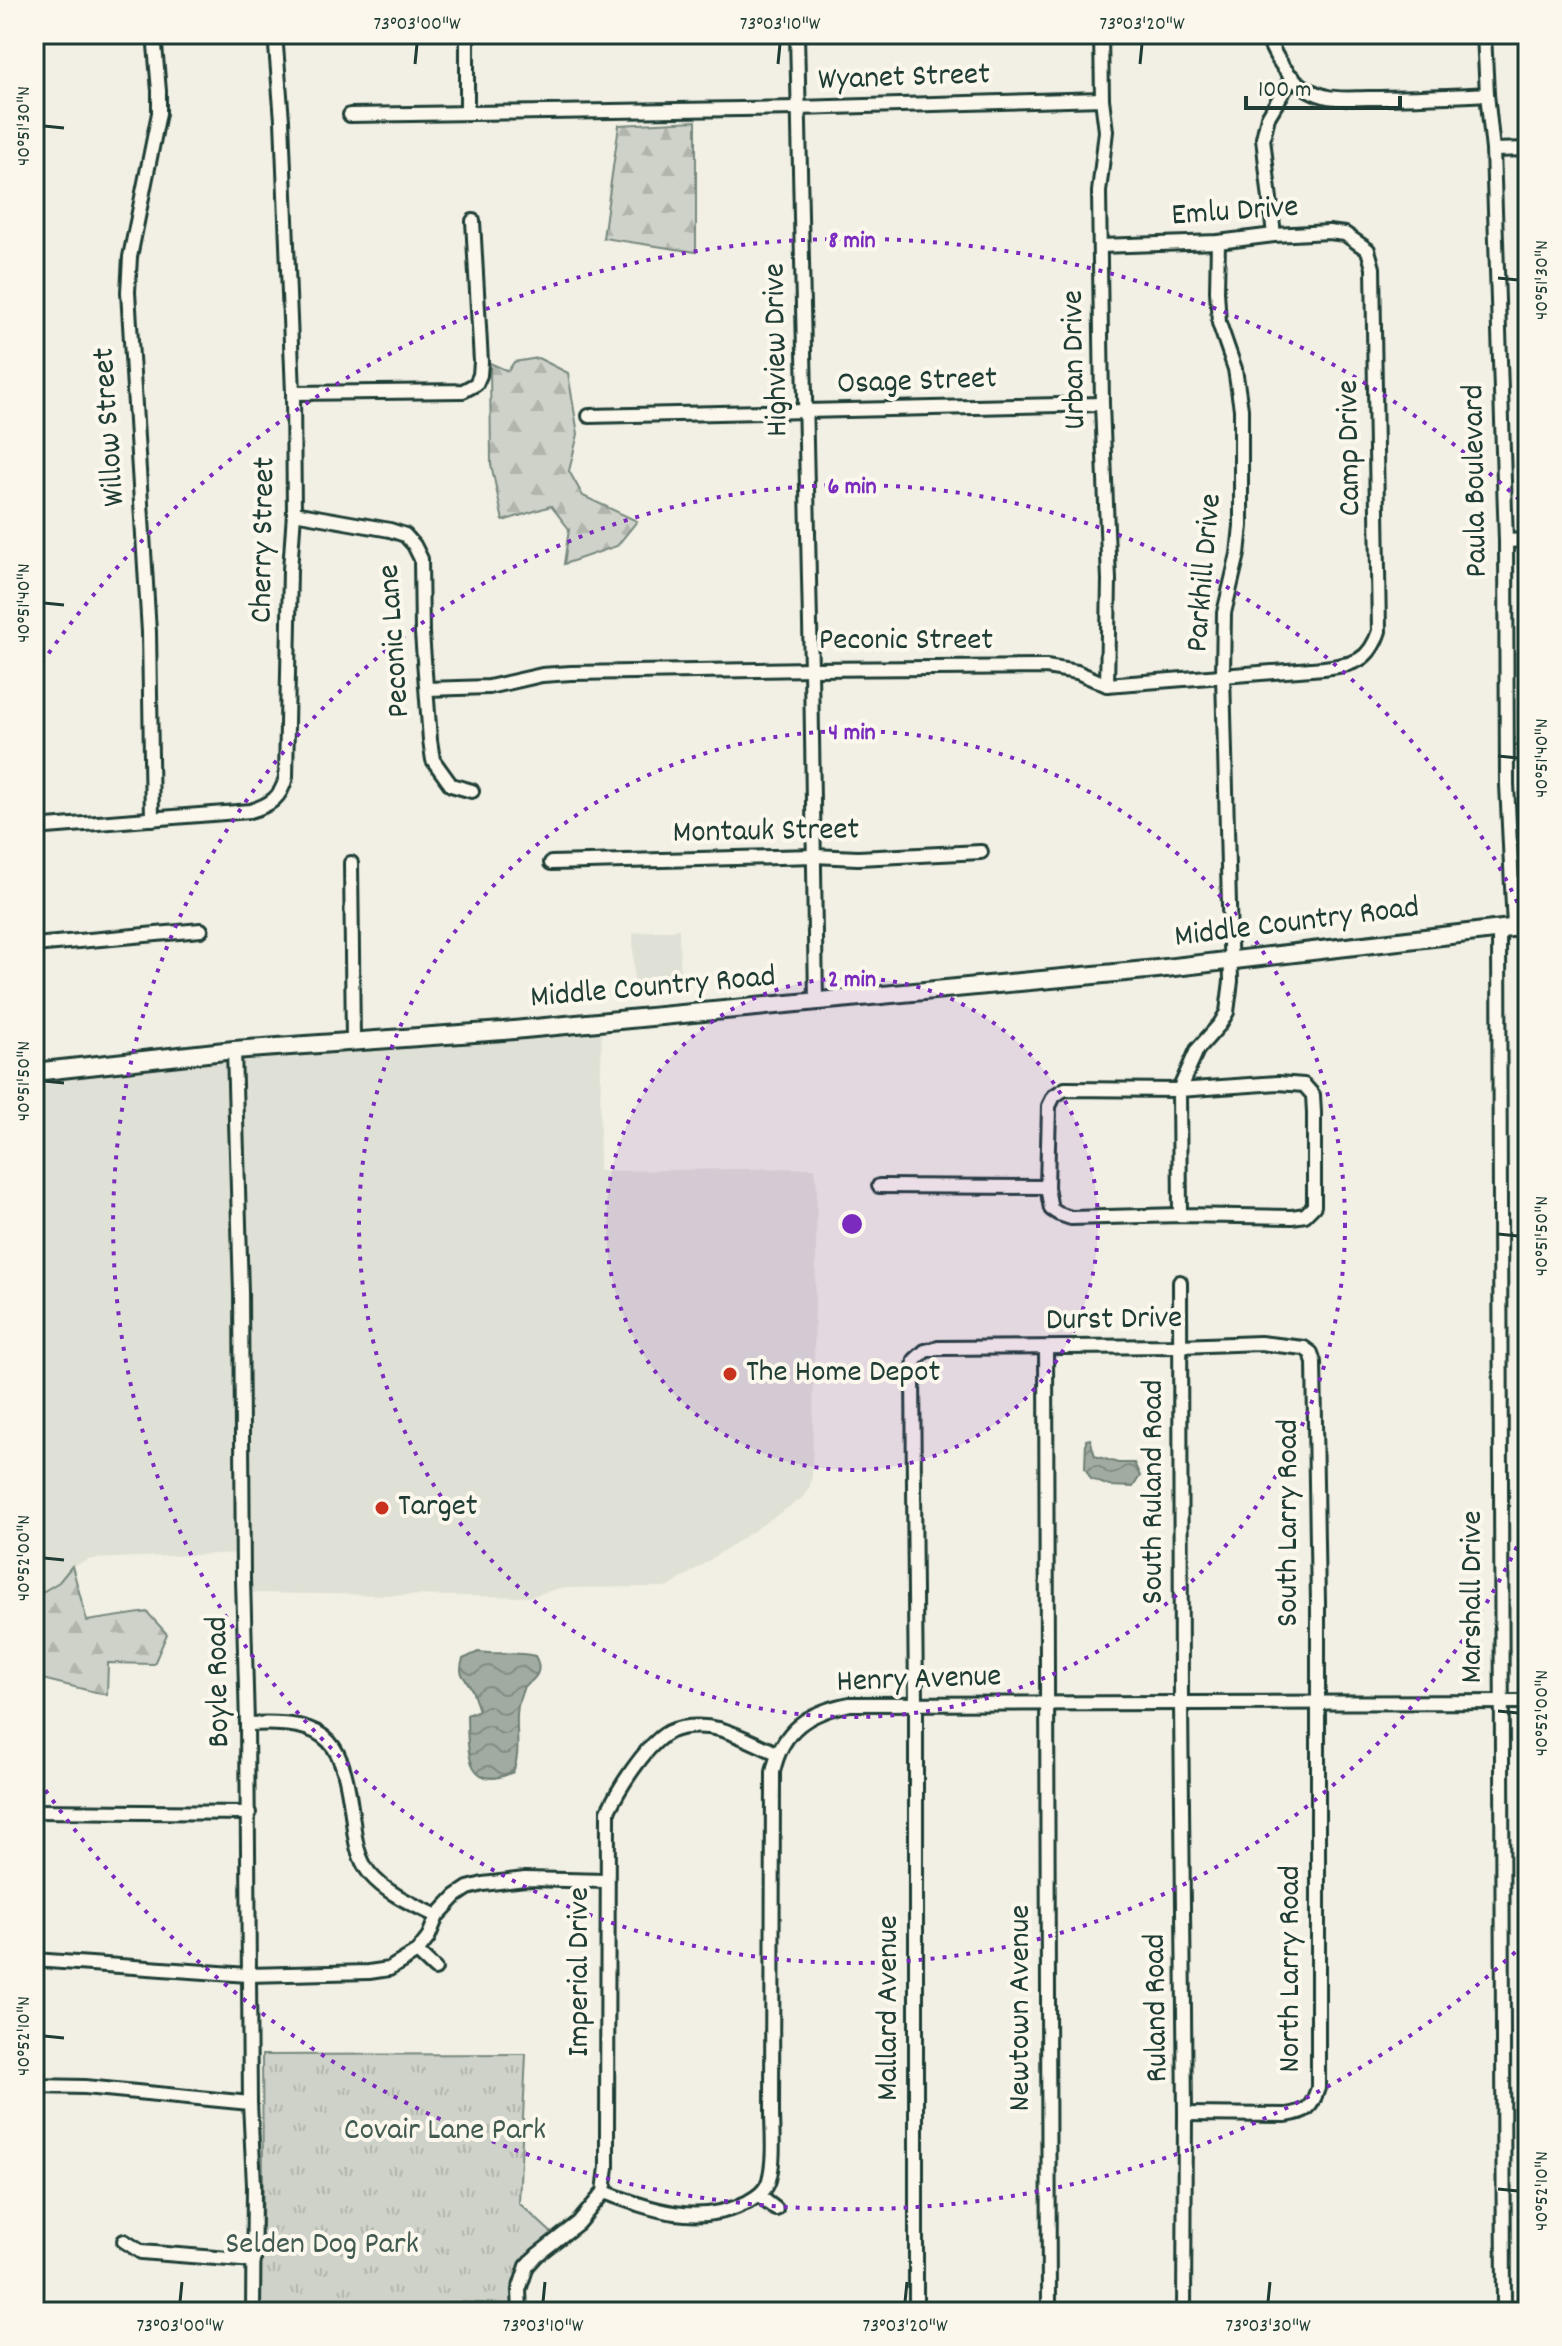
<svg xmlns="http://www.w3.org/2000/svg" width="1562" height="2346" font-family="Dekko,sans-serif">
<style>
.built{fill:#e0e1d6}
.forest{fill:url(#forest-firs);stroke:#77887e;stroke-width:2}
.park{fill:url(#park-tufts);stroke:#77887e;stroke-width:2}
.water{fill:url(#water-waves);stroke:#6e7f75;stroke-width:2}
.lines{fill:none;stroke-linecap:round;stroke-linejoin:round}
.minor-casing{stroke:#1f3d34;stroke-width:18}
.major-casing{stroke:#1f3d34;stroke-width:22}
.minor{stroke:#fbf7ec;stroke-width:12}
.major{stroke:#fbf7ec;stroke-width:16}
.ticks{fill:none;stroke:#1f3d34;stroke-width:3}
.ring{fill:none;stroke:#7b2cbf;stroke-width:4;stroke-dasharray:4 8}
.poi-dot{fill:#c8321e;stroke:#fbf7ec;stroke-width:3}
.labels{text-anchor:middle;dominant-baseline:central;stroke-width:8;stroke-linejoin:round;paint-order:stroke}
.street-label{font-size:32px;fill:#1f3d34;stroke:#fbf7ec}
.poi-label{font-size:32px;fill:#1f3d34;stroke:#fbf7ec;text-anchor:start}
.park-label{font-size:32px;fill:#425b52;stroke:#fbf7ec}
.centre{fill:#7b2cbf;stroke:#fbf7ec;stroke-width:4}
.ring-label{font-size:24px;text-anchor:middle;font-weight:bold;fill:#7b2cbf;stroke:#fbf7ec;stroke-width:8;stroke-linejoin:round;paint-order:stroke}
.neatline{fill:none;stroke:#1f3d34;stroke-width:3}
.ticks-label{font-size:20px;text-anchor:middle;fill:#1f3d34}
</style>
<defs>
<pattern id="forest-firs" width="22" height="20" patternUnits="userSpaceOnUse" patternTransform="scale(2)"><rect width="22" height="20" fill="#cfd2c8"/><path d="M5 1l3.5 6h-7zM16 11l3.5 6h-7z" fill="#b1b5ac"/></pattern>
<pattern id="park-tufts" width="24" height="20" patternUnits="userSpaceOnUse" patternTransform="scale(2)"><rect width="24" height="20" fill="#cfd2c8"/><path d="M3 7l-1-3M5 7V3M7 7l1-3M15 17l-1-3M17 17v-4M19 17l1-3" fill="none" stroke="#b1b5ac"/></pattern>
<pattern id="water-waves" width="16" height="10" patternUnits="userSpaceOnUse" patternTransform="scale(2)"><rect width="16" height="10" fill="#a2aba1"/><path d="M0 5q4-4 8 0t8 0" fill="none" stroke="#838c84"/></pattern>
</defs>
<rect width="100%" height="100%" fill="#f2f0e5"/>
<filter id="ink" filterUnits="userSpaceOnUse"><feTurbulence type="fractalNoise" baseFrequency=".0125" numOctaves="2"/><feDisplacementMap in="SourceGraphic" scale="16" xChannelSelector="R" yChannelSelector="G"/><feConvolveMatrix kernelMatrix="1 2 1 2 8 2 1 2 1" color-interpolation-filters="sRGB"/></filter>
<g filter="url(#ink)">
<!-- built -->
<g class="built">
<polygon points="679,929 681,986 634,990 633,933"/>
<polygon points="602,1022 599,1171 815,1168 817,1189 812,1477 809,1489 801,1499 669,1587 560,1588 529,1597 244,1593 243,1553 92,1559 72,1566 34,1638 34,1072"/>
</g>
<!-- forest -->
<g class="forest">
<polygon points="696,121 696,252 603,238 619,125"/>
<polygon points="538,358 568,373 578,434 569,471 583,496 637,521 617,546 564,564 569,529 551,506 503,521 491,464 490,363 508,371 514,362"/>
<polygon points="72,1566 87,1621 147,1612 167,1634 154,1664 108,1663 107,1695 34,1677 34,1597 59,1582"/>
</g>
<!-- park -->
<polygon class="park" points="526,2054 519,2203 554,2235 532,2251 515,2277 516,2304 449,2302 449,2312 260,2312 263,2180 262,2055"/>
<!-- water -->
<g class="water">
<polygon points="1090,1439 1095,1456 1118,1463 1134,1463 1140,1476 1133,1487 1109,1486 1091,1479 1085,1468 1086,1440"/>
<path d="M478,1652C498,1655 516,1651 535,1656C543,1670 537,1679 524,1686C522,1693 519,1699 518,1706C514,1728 522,1750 513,1772C464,1795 468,1746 467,1715L479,1710C476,1703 474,1696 472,1690C466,1676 457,1677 463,1659Z"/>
</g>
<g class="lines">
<!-- minor casing -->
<g class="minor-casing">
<g id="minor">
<polyline points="467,34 467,112"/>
<polyline points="797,34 811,669 816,1001"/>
<polyline points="1101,34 1102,99 1106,131 1099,192 1102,404 1109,580 1107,685"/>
<path d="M1266,34C1276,61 1294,88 1324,96C1337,100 1354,98 1368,98C1408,98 1447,96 1487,94"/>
<polyline points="1484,34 1487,94 1493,150 1506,541 1507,784 1514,927"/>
<polyline points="350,115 798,108 1102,99"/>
<polyline points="1493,150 1528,149"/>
<polyline points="1274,235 1263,138 1268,117 1292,77"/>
<polyline points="293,393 463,391 476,384 480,375 481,362 473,221"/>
<polyline points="589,416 1102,404"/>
<polyline points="294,513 390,530 405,535 414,545 421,559 422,633 430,740 433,760 451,785 472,791"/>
<polyline points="1506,541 1528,540"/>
<path d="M427,689L489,687L542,675L571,673L811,669L1046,667L1077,672L1107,685L1324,668C1354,664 1369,662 1379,631L1373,268L1368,250L1345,234L1329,232L1274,235L1218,242L1100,246"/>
<polyline points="152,819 149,632 128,292 130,257 159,113 159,91 154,34"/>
<path d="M34,828L250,811C270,805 281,798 286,777L290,570L294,513L293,393L282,120L275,34"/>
<polyline points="351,863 353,1041"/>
<polyline points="551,863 814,856 858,858 981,852"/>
<polyline points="1499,929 1504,2312"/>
<polyline points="34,945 201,930"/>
<polyline points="234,1050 241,1293 243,1579 247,1724 250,2103 254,2185 253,2312"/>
<polyline points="879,1186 1047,1187"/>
<polyline points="1180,1215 1292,1217 1305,1215 1314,1206 1314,1113 1313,1095 1304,1085 1278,1083 1179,1090 1065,1089 1054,1096 1049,1106 1047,1187 1051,1209 1059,1214 1071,1218 1180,1215 1179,1090 1197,1050 1220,1024 1227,1012 1231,981 1223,675 1224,613 1238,554 1241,526 1241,409 1235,369 1219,323 1217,291 1218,242"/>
<polyline points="1180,1282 1181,1703 1185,2114 1184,2312"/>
<polyline points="1046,1348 1049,2312"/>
<path d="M247,1724C334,1719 343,1743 353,1822C355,1840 358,1859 370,1874C387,1894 414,1905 437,1916"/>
<polyline points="34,1811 249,1813"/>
<polyline points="417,1952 435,1969"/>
<polyline points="34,1960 248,1975 369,1972 389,1969 417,1952 428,1938 437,1916 456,1896 468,1888 483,1884 525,1879 606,1881"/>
<polyline points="34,2086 85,2087 250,2103"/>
<path d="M604,2192C652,2210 699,2227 748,2202C758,2196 766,2191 769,2180C775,2158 772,2133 772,2111L773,1772C782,1729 809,1712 850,1704L1528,1702"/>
<polyline points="759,2196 776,2209"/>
<polyline points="124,2241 141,2252 254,2261"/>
<path d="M520,2312L519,2290L527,2266L537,2255L578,2223L604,2192L607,2167V2133L608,1811C619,1788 643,1750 664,1735C678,1725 702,1725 719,1729C738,1734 758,1745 777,1753"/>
<path d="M916,2312V1703L913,1375L915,1360L925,1351L938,1348L1180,1346L1260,1343L1304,1348L1311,1353L1314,1362L1318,1603V2088C1311,2109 1308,2111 1286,2115L1185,2114"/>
</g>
</g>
<!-- major casing -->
<g class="major-casing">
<polyline id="major" points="34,1072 234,1050 503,1031 1157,969 1528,926"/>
</g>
<!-- minor -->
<use href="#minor" class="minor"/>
<!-- major -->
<use href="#major" class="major"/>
</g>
</g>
<!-- ticks -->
<path class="ticks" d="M415,64L417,44M778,64L780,44M1140,64L1142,44M44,126L64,128M1498,278L1518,280M44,603L64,605M1498,756L1518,758M44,1081L64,1083M1498,1234L1518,1236M44,1558L64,1560M1498,1711L1518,1713M44,2036L64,2038M1498,2189L1518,2191M180,2302L182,2282M543,2302L545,2282M905,2302L907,2282M1268,2302L1270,2282"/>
<!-- distance rings -->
<circle cx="852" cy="1224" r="246" fill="#7b2cbf" fill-opacity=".12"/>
<g class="ring">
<circle cx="852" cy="1224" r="246"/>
<circle cx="852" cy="1224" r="493"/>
<path d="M1527 1525A739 739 0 1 1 1527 923"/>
<path d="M1524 1944A985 985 0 0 1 35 1775M35 673A985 985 0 0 1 1524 504"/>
</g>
<!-- markers -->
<g class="poi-dot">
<circle cx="730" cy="1374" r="8"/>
<circle cx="382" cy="1508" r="8"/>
</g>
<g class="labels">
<!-- street labels -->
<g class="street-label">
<text transform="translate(904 79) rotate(-2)">Wyanet Street</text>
<text transform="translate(1235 213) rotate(-4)">Emlu Drive</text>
<text transform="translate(778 350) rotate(-91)">Highview Drive</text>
<text transform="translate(1076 360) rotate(-91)">Urban Drive</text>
<text transform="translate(917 383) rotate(-2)">Osage Street</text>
<text transform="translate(111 427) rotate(-94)">Willow Street</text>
<text transform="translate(1351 448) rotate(-91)">Camp Drive</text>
<text transform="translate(1477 481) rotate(-91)">Paula Boulevard</text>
<text transform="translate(265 540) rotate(-89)">Cherry Street</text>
<text transform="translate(1206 573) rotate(-85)">Parkhill Drive</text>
<text transform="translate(396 641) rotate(-94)">Peconic Lane</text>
<text x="906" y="642">Peconic Street</text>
<text transform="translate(766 833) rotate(-1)">Montauk Street</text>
<text transform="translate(1297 924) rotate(-7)">Middle Country Road</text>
<text transform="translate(653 989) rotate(-5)">Middle Country Road</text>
<text transform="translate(1114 1321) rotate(-1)">Durst Drive</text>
<text transform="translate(1155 1492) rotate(-90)">South Ruland Road</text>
<text transform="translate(1290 1523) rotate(-90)">South Larry Road</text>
<text transform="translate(1474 1597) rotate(-90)">Marshall Drive</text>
<text transform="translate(919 1681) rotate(-2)">Henry Avenue</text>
<text transform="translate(220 1682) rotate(-91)">Boyle Road</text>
<text transform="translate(1292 1969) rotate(-90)">North Larry Road</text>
<text transform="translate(581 1972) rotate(-90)">Imperial Drive</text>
<text transform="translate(890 2008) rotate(-90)">Mallard Avenue</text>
<text transform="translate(1022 2008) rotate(-90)">Newtown Avenue</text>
<text transform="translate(1158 2008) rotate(-91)">Ruland Road</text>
</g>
<!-- poi labels -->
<g class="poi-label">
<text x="746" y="1374">The Home Depot</text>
<text x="398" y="1508">Target</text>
</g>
<!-- park labels -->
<g class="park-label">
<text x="445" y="2132">Covair Lane Park</text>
<text x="322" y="2246">Selden Dog Park</text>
</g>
</g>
<circle cx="852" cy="1224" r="12" class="centre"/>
<g class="ring-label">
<text x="852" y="247">8 min</text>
<text x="852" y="493">6 min</text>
<text x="852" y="739">4 min</text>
<text x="852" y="986">2 min</text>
</g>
<!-- margin -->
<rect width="1562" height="2346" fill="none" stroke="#fbf7ec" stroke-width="88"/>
<!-- scale -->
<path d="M1246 96v12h154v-12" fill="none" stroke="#1f3d34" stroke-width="4"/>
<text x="1258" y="96" font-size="24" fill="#1f3d34" stroke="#fbf7ec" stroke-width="6" paint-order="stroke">100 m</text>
<rect x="44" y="44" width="1474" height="2258" class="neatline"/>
<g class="ticks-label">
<text x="417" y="29">73°03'00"W</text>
<text x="780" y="29">73°03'10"W</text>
<text x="1142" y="29">73°03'20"W</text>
<text transform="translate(22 126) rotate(-90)" y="7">40°51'30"N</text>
<text transform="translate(1540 280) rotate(-90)" y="7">40°51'30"N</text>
<text transform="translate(22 603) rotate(-90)" y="7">40°51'40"N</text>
<text transform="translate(1540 758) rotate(-90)" y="7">40°51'40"N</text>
<text transform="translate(22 1081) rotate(-90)" y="7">40°51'50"N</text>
<text transform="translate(1540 1236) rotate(-90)" y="7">40°51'50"N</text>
<text transform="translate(22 1558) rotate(-90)" y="7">40°52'00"N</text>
<text transform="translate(1540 1713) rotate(-90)" y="7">40°52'00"N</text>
<text transform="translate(22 2036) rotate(-90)" y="7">40°52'10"N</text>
<text transform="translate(1540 2191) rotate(-90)" y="7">40°52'10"N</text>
<text x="180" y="2331">73°03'00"W</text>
<text x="543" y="2331">73°03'10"W</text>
<text x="905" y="2331">73°03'20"W</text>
<text x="1268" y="2331">73°03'30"W</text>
</g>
</svg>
